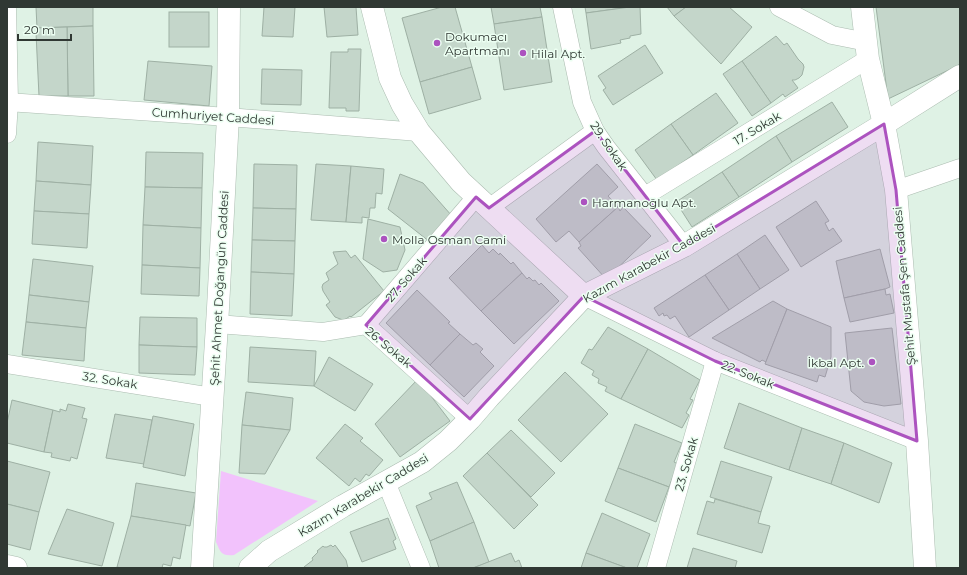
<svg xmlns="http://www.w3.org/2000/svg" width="967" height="575" font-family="Montserrat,sans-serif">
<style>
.green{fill:#f2c2fc}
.building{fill:#c4d6ca;stroke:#9eb0a4}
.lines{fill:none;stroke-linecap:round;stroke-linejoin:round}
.street-casing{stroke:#abbcb0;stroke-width:19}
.secondary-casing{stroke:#abbcb0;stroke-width:23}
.street{stroke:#fff;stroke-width:18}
.secondary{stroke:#fff;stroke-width:22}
.marked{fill:#ac53bf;fill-opacity:0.2;stroke:#ac53bf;stroke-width:3;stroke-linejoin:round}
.poi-dot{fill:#ac53bf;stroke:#ecfff2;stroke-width:1.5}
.labels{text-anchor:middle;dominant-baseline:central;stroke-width:3;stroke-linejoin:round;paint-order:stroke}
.poi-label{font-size:12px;fill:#303833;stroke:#ecfff2;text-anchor:start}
.street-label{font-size:12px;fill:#303833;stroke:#ecfff2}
</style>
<rect width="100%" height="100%" fill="#dff2e5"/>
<!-- green -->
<path class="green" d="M221,471L318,501L234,555C221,556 221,553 216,542Z"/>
<!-- building -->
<g class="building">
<polygon points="36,7 93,7 93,26 37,28"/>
<polygon points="264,7 295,7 293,37 262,36"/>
<polygon points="324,7 356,7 358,35 327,37"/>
<polygon points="442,7 455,7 472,67 420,82 402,18"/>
<polygon points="491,7 540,7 542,17 494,24"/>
<polygon points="585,7 630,7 586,13"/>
<polygon points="630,7 640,7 641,34 630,36 630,38 620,40 621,43 591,49 586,13"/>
<polygon points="667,7 686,7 674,16"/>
<polygon points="686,7 729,7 752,27 721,64 674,16"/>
<polygon points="876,7 960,7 960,64 955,67 888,99"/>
<rect x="169" y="12" width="40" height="35"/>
<polygon points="542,17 552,82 504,90 494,24"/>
<polygon points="93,26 94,96 68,96 67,27"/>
<polygon points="67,27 68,96 39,96 36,33 37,33 37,28"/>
<polygon points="776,36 784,45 787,43 798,59 803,64 804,67 802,75 799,78 795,80 792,80 798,88 785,97 783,94 771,103 742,61"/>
<polygon points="645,45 663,73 613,105 603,90 606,88 598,76"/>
<polygon points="348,49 361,49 359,111 346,111 346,108 329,108 331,52 348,52"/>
<polygon points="148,61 212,66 209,106 144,100"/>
<polygon points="742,61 771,103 752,116 723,74"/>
<polygon points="472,67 481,99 429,114 420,82"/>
<polygon points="262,69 302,70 301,105 261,104"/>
<polygon points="716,93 738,123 693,155 671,124"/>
<polygon points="832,102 848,127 792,162 776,136"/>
<polygon points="671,124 693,155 657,180 635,150"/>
<polygon points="776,136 792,162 739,197 722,172"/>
<polygon points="38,142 93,146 91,185 36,181"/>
<polygon points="146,152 203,153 202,188 145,187"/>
<polygon points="254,164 297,165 296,209 253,208"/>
<polygon points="316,164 351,166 346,222 311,220"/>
<polygon points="597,164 618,187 608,196 618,207 579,242 569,231 556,242 536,219"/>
<polygon points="351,166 384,169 382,194 376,193 375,208 370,208 369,218 362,217 362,223 346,222"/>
<polygon points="722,172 739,197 692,227 676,202"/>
<polygon points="400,174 423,183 452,216 430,242 388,209"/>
<polygon points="36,181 91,185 89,214 34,211"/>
<polygon points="145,187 202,188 201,228 143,225"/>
<polygon points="816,201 829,221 825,223 829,231 833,228 842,241 801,267 776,227"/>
<polygon points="618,207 620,211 623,207 651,236 606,279 578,248 581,246 579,242"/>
<polygon points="253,208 296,209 295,241 252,240"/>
<polygon points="34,211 89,214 87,248 32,244"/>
<polygon points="368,219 400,227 405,250 397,270 383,272 363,259"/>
<polygon points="143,225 201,228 200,268 142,265"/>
<polygon points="765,235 789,270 760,289 737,254"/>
<polygon points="252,240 295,241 294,274 251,272"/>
<polygon points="482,245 489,253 493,249 499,255 500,253 511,264 513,262 522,273 481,311 449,278"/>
<polygon points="880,249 890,287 885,289 844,298 836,261"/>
<polygon points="346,251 351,258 355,255 384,291 351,317 350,316 346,319 343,320 335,317 326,305 330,302 323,291 322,287 323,284 329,280 326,273 338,264 333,252"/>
<polygon points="737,254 760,289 729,310 705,275"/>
<polygon points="33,259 93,266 89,302 29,295"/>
<polygon points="142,265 200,268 199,296 141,294"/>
<polygon points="251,272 294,274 292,316 250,314"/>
<polygon points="522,273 527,279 529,277 533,281 535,280 539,285 541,283 559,301 514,344 481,311"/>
<polygon points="705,275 729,310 689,337 675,316 670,319 667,315 664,316 663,313 659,316 654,308"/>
<polygon points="885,289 886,295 890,294 894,313 850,322 844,298"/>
<polygon points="417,290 450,322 448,323 460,334 430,365 386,323"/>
<polygon points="29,295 89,302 86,328 26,322"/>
<polygon points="773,301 787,309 766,362 762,360 760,362 712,338"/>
<polygon points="787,309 831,327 831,357 825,377 819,375 817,382 765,364"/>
<polygon points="140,317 197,318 197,347 139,345"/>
<polygon points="26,322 86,328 84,361 22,355"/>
<polygon points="608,327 648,349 621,399 605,391 607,387 598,383 599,379 592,375 594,371 581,363 589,349 592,350"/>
<polygon points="892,328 901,404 884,406 864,402 851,391 845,333"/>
<polygon points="460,334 473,345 476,343 483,349 480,352 494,366 464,397 430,365"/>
<polygon points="139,345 197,347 195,375 139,373"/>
<polygon points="250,347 316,351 314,386 248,382"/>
<polygon points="648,349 700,380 690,399 693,400 686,413 689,415 682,428 621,399"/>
<polygon points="329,357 373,384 355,411 314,386"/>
<polygon points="565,372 608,414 561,462 518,420"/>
<polygon points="418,379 450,421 400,457 375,424"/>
<polygon points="246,392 293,398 290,430 242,425"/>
<polygon points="12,400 53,410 44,452 7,443 7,423"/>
<polygon points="739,403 802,428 789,470 724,448"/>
<polygon points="68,404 85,408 82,418 87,419 77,459 71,457 70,461 51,457 52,453 44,452 53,410 60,412 60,409 66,411"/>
<polygon points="115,414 152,420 144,464 106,458"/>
<polygon points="153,416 194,424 185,476 143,467"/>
<polygon points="345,424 363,438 360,441 383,460 369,476 366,474 360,482 355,478 349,486 316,458"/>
<polygon points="635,424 682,443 674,462 678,464 669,487 618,468"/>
<polygon points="242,425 290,430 265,474 239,473"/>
<polygon points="802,428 844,443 831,484 789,470"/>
<polygon points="511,430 555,473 531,497 487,453"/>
<polygon points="844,443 892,463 879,503 831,484"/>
<polygon points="487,453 538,505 514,529 463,476"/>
<polygon points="7,461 50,472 39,512 7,504"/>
<polygon points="721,461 772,477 761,512 710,497"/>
<polygon points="618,468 669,487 656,522 605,501"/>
<polygon points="457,482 474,522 430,541 416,506 432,499 429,493"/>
<polygon points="136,483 196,493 190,526 131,516"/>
<polygon points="715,499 761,512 758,523 770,526 762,553 697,534 707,501 714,503"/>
<polygon points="7,504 39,512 30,550 7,544"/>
<polygon points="67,509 114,523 102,566 48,554"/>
<polygon points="602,513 650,534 637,568 627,568 586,553"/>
<polygon points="131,516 186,525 180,559 173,557 171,566 163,564 162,568 122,568 117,567"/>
<polygon points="388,518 396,539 393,541 396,549 362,562 350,532"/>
<polygon points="474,522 489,562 473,568 439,568 430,541"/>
<polygon points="331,545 333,547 335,545 346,560 348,568 304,568 304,567 313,560 312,558 318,552 317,551 323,546 324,547 327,547"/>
<polygon points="693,548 737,561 735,568 687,568"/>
<polygon points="511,553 515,562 519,560 522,568 473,568"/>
<polygon points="586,553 627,568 581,568"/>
</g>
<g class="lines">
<!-- street casing -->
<g class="street-casing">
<g id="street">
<polyline points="562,7 582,102 595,131 606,147 684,246"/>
<polyline points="779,7 832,35 867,42"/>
<polyline points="7,102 228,117 419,132"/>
<polyline points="7,134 9,102 7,7"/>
<polyline points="896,190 960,168"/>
<polyline points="645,196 868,59"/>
<polyline points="489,208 595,131"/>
<polyline points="584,296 715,361 917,441"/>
<polyline points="217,324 323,332 366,325 470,419"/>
<polyline points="366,325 476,197"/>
<polyline points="7,364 212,397"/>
<polyline points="386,482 421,568"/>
<polyline points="656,568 715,361"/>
</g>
</g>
<!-- secondary casing -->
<g class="secondary-casing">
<g id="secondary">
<polyline points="372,7 390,78 402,104 419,132 461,182 584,296"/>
<polyline points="862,7 868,59 884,124 896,190 917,441 925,568"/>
<polyline points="7,566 16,568"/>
<polyline points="202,568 218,308 228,117 229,7"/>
<polyline points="250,568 269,551 343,506 422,462 448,441 470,419 489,397 584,296 684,246 884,124 960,76"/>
</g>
</g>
<!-- street -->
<use href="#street" class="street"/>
<!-- secondary -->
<use href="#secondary" class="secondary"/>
</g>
<!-- marked area -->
<path class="marked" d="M884,124L896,190L917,441L715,361L584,296L470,419L366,325L476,197L489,208L595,131L684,246Z"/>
<!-- markers -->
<g class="poi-dot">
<circle cx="437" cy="43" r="4"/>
<circle cx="523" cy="53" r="4"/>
<circle cx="584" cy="202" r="4"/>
<circle cx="384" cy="239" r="4"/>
<circle cx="872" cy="362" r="4"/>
</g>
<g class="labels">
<!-- poi labels -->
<g class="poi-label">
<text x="445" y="36">Dokumacı<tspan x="445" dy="14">Apartmanı</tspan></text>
<text x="531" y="53">Hilal Apt.</text>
<text x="592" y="202">Harmanoğlu Apt.</text>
<text x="392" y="239">Molla Osman Cami</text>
<text x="864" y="362" text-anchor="end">İkbal Apt.</text>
</g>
<!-- street labels -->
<g class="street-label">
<text transform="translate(213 116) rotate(4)">Cumhuriyet Caddesi</text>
<text transform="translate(757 128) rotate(-31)">17. Sokak</text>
<text transform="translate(609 146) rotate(56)">29. Sokak</text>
<text transform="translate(649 263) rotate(-29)">Kazım Karabekir Caddesi</text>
<text transform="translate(406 279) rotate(-49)">27. Sokak</text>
<text transform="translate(904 286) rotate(-95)">Şehit Mustafa Şen Caddesi</text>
<text transform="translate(219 288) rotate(-87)">Şehit Ahmet Doğangün Caddesi</text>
<text transform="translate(389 347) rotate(40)">26. Sokak</text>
<text transform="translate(748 374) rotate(22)">22. Sokak</text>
<text transform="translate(110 380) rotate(9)">32. Sokak</text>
<text transform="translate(686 464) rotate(-74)">23. Sokak</text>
<text transform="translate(363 495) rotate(-31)">Kazım Karabekir Caddesi</text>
</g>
</g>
<!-- border -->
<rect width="967" height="575" fill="none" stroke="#303833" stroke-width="16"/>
<!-- scale -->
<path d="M18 34v6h53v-6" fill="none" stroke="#303833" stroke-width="2"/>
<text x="24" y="34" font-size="12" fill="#303833" stroke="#ecfff2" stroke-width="3" paint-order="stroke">20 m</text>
</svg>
